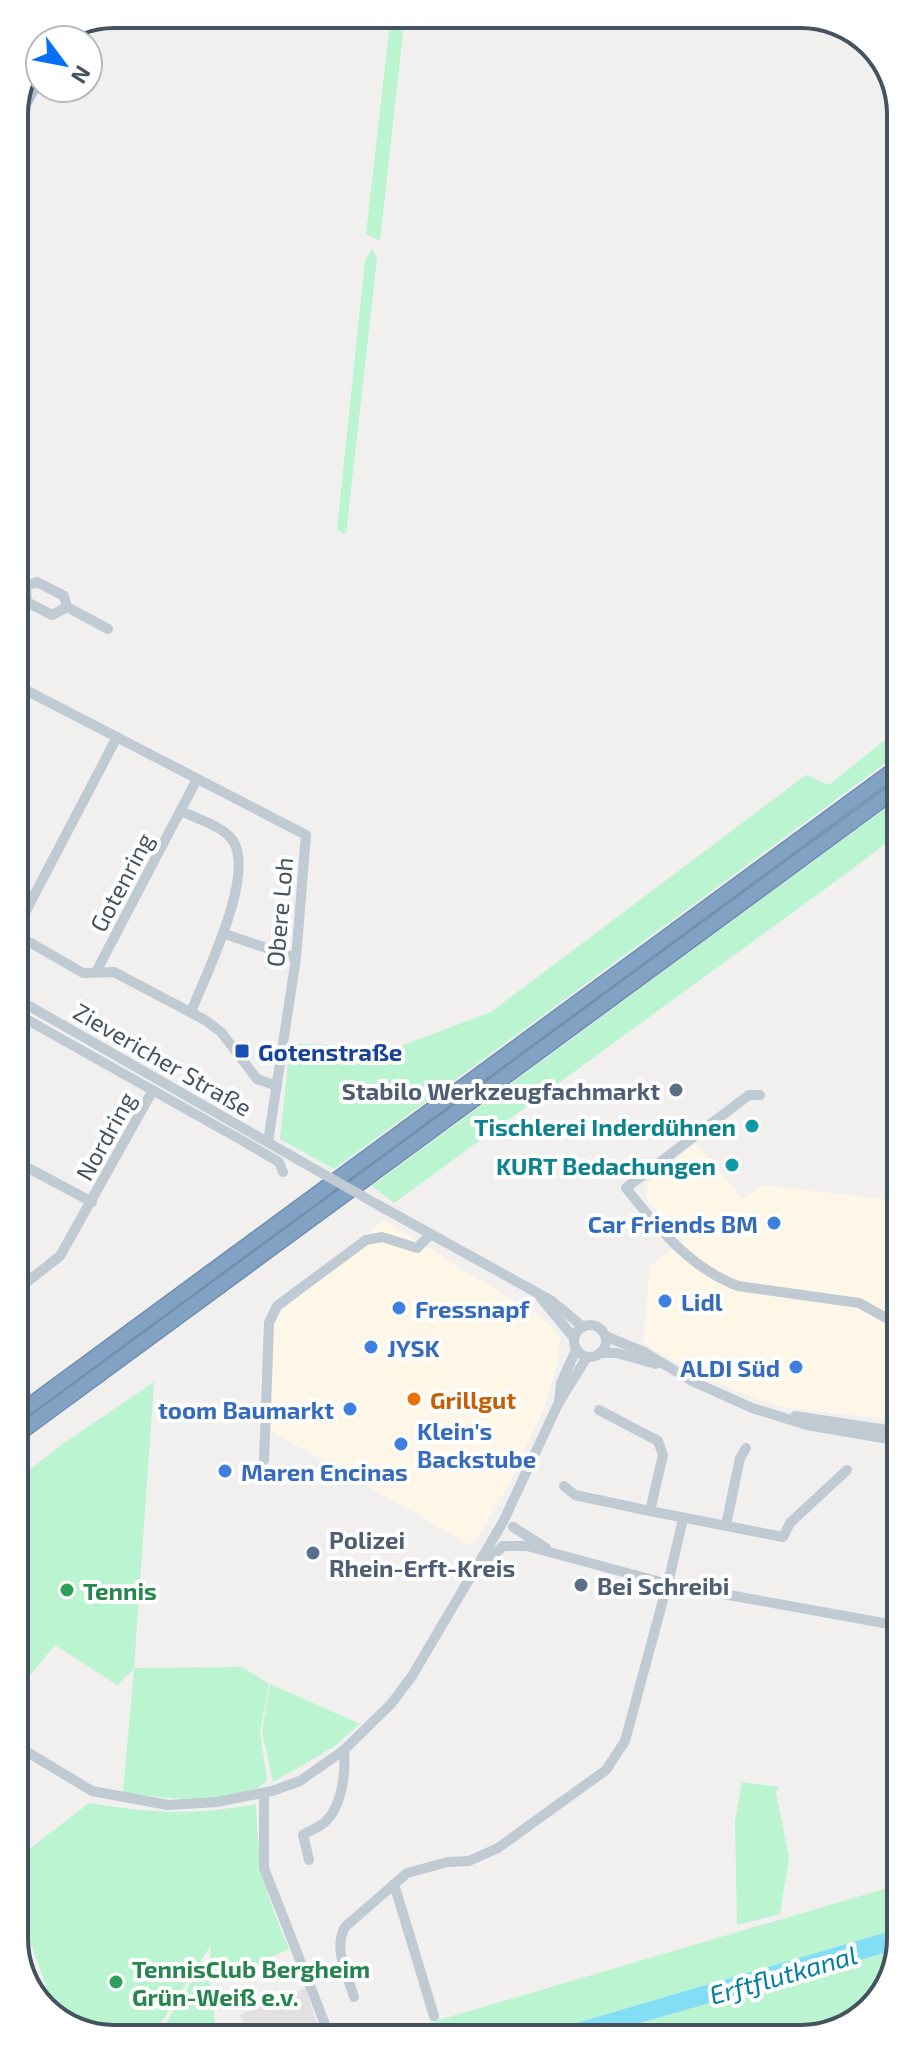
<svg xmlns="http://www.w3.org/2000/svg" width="915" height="2053" font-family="'Exo 2',sans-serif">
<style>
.commercial{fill:#fef7e8}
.education{fill:#e3e0e1}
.green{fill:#baf4d0}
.water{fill:#82def5}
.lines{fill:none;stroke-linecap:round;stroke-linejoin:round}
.highway-casing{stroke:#6d8daf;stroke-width:17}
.minor{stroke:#bfcad3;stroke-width:10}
.major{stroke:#acbfd1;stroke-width:12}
.highway{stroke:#82a2c3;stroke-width:14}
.minor-bridge{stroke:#bfcad3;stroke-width:10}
.transit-dot{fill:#1a4fb4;stroke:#fff;stroke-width:3}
.service-dot{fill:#5c6f8a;stroke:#fff;stroke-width:3}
.culture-dot{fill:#0f9aa8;stroke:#fff;stroke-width:3}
.shop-dot{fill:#3f7fe0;stroke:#fff;stroke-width:3}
.food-dot{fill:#e8710a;stroke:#fff;stroke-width:3}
.leisure-dot{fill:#2e9e5b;stroke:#fff;stroke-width:3}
.labels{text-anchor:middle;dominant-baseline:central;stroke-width:8;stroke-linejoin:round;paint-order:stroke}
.street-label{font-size:24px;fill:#45535f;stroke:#fff}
.transit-label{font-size:24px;font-weight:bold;fill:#164399;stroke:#fff;text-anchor:start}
.service-label{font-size:24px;font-weight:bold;fill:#4e5e75;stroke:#fff;text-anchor:start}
.culture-label{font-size:24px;font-weight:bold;fill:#0d838f;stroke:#fff;text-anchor:end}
.shop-label{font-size:24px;font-weight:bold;fill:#366cbe;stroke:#fff;text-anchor:start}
.food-label{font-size:24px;font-weight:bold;fill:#c56008;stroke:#fff;text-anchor:start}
.leisure-label{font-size:24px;font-weight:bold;fill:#27864d;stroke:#fff;text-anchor:start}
.water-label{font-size:26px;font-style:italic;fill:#037f9e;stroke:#fff}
.rim{fill:none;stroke:#45535f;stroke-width:4}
</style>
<rect width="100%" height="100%" fill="#f2efef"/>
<!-- commercial -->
<g class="commercial">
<polygon points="696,1143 743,1199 762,1185 899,1201 897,1420 780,1407 704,1378 643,1343 650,1267 682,1240 646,1198 648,1182"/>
<polygon points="383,1220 545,1320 560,1336 558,1362 547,1401 509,1485 472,1546 271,1431 274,1318"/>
</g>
<!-- education -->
<polygon class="education" points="305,1988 322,2037 249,2038 240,2015"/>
<!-- green -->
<g class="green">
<polygon points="391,14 405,14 380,241 366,234"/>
<polygon points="372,249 377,258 346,534 337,530 365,260"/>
<polygon points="897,730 898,754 334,1169 280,1139 290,1044 401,1046 491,1012 806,775 829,785"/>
<polygon points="898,799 898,834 851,870 394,1203 372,1186"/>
<path d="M154,1382L134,1668L242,1667L269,1684L260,1732L267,1780C244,1809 155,1798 123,1792L134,1669L117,1685L55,1645L19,1689L18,1479L61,1445Z"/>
<polygon points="270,1684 360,1724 332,1748 273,1782 262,1731"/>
<polygon points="742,1782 779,1787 776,1792 789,1858 780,1914 737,1925 735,1821"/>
<path d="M89,1803C151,1813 194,1816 256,1804C258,1868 264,1890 289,1949L228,1976L210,1979L217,2038H157L195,1976L209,1978L211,1945L151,2038L107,2039L59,2021L19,1912V1857Z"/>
<polygon points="901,1884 901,1928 532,2036 381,2037"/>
<polygon points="898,1949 884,1995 834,2034 598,2035"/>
</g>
<!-- water -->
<polygon class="water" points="901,1928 898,1949 598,2035 532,2036"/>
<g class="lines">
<!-- highway casing -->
<g class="highway-casing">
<g id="highway">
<polyline points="18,1414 898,767"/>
<polyline points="18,1434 898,788"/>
</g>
</g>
<!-- minor -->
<g class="minor">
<polyline points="16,581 26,586 37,582 64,596 67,607 108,629"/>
<polyline points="26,586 27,602 52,615 67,607"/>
<polyline points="16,685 306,835 296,958 268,1142"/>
<polyline points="16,716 28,692"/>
<polyline points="16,779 22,782"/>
<path d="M181,811C195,818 219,825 230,837C260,868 204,978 191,1012"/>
<polyline points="17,928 117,737"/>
<polyline points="225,934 296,958"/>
<polyline points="17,935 83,973 114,972 205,1020 221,1032 257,1079 277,1086"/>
<polyline points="96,972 197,779"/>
<polyline points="17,999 318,1171"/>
<polyline points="17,1014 243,1141 279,1162 283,1172"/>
<path d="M760,1095H749L626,1188C657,1227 690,1268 738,1286L859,1303L899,1325"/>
<polyline points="17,1162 92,1202"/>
<polyline points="380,1206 552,1301 583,1327"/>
<polyline points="18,1289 60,1256 153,1090"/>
<polyline points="541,1298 574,1338"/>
<circle cx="590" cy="1341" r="16"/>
<polyline points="605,1336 644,1352 692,1381 752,1408 807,1425 900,1441"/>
<polyline points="600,1353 617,1353 656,1364"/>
<polyline points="559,1402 561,1383 576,1350"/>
<polyline points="599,1410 658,1441 663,1455 650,1511 783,1537 790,1523 847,1470"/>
<polyline points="795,1416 900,1432"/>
<polyline points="264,1460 269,1323 277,1306 366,1240 382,1237 417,1248 431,1234"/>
<polyline points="564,1486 575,1495 650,1511"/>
<polyline points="726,1525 740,1458 746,1448"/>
<polyline points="513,1527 546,1548"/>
<polyline points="484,1564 503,1546 527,1546 668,1584 900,1626"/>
<polyline points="665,1596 683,1519"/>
<polyline points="19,1747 92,1791 168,1805 217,1802 272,1791 300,1781 344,1750 391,1704 412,1676 503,1522 559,1402 587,1357"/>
<polyline points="264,1793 264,1868 330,2037"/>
<path d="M309,1860L303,1835C309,1831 315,1829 321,1825C342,1811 346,1773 344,1750"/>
<polyline points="394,1884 434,2016"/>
<path d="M354,1997C347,1974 333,1949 345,1927L407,1873L448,1862L469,1861L498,1848L606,1770L625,1741L663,1600"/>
</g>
<!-- major -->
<g class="major">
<polyline points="59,40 61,36"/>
<polyline points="14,125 40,76"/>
</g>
<!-- highway -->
<use href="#highway" class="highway"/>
<!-- minor-bridge -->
<polyline class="minor-bridge" points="318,1171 380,1206"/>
</g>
<!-- markers -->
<rect class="transit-dot" x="234" y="1043" width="16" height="16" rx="4"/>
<g class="service-dot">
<circle cx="676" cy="1090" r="8"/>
<circle cx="313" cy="1553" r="8"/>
<circle cx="581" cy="1585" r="8"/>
</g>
<g class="culture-dot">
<circle cx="752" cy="1126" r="8"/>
<circle cx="732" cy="1165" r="8"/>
</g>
<g class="shop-dot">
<circle cx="774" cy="1223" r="8"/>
<circle cx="665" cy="1301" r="8"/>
<circle cx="399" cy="1308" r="8"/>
<circle cx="371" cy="1347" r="8"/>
<circle cx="796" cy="1367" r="8"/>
<circle cx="350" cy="1409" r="8"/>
<circle cx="401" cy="1444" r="8"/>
<circle cx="225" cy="1471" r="8"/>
</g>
<circle class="food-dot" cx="414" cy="1399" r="8"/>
<g class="leisure-dot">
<circle cx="67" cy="1590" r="8"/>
<circle cx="116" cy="1982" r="8"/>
</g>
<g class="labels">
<!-- street labels -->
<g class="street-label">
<text transform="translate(121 882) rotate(-62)">Gotenring</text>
<text transform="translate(279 912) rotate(-85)">Obere Loh</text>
<text transform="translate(163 1059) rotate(30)">Zievericher Straße</text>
<text transform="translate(105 1136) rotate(-61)">Nordring</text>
</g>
<!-- transit labels -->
<g class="transit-label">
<text x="258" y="1051">Gotenstraße</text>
</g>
<!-- service labels -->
<g class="service-label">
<text x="660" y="1090" text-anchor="end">Stabilo Werkzeugfachmarkt</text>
<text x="329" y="1539">Polizei<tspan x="329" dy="28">Rhein-Erft-Kreis</tspan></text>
<text x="597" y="1585">Bei Schreibi</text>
</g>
<!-- culture labels -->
<g class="culture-label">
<text x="736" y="1126">Tischlerei Inderdühnen</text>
<text x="716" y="1165">KURT Bedachungen</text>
</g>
<!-- shop labels -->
<g class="shop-label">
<text x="758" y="1223" text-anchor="end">Car Friends BM</text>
<text x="681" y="1301">Lidl</text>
<text x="415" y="1308">Fressnapf</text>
<text x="387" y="1347">JYSK</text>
<text x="780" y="1367" text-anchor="end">ALDI Süd</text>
<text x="334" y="1409" text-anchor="end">toom Baumarkt</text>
<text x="417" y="1430">Klein's<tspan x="417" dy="28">Backstube</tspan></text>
<text x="241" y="1471">Maren Encinas</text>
</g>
<!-- food labels -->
<g class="food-label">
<text x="430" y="1399">Grillgut</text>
</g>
<!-- leisure labels -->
<g class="leisure-label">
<text x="83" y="1590">Tennis</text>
<text x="132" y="1968">TennisClub Bergheim<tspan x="132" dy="28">Grün-Weiß e.v.</tspan></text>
</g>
<!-- water labels -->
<g class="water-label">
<text transform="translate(783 1974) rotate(-16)">Erftflutkanal</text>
</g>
</g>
<!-- crop -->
<path d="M0 0H915V2053H0ZM114 28H801A86 86 0 0 1 887 114V1939A86 86 0 0 1 801 2025H114A86 86 0 0 1 28 1939V114A86 86 0 0 1 114 28Z" fill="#fff" fill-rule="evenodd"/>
<path class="rim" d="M114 28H801A86 86 0 0 1 887 114V1939A86 86 0 0 1 801 2025H114A86 86 0 0 1 28 1939V114A86 86 0 0 1 114 28Z"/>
<!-- north arrow -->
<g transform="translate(64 64) rotate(122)"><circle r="38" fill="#ffffff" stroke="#b5babf" stroke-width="2"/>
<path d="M0-6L14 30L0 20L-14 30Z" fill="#0670f5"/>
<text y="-12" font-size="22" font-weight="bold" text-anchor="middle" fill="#45535f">N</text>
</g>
</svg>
